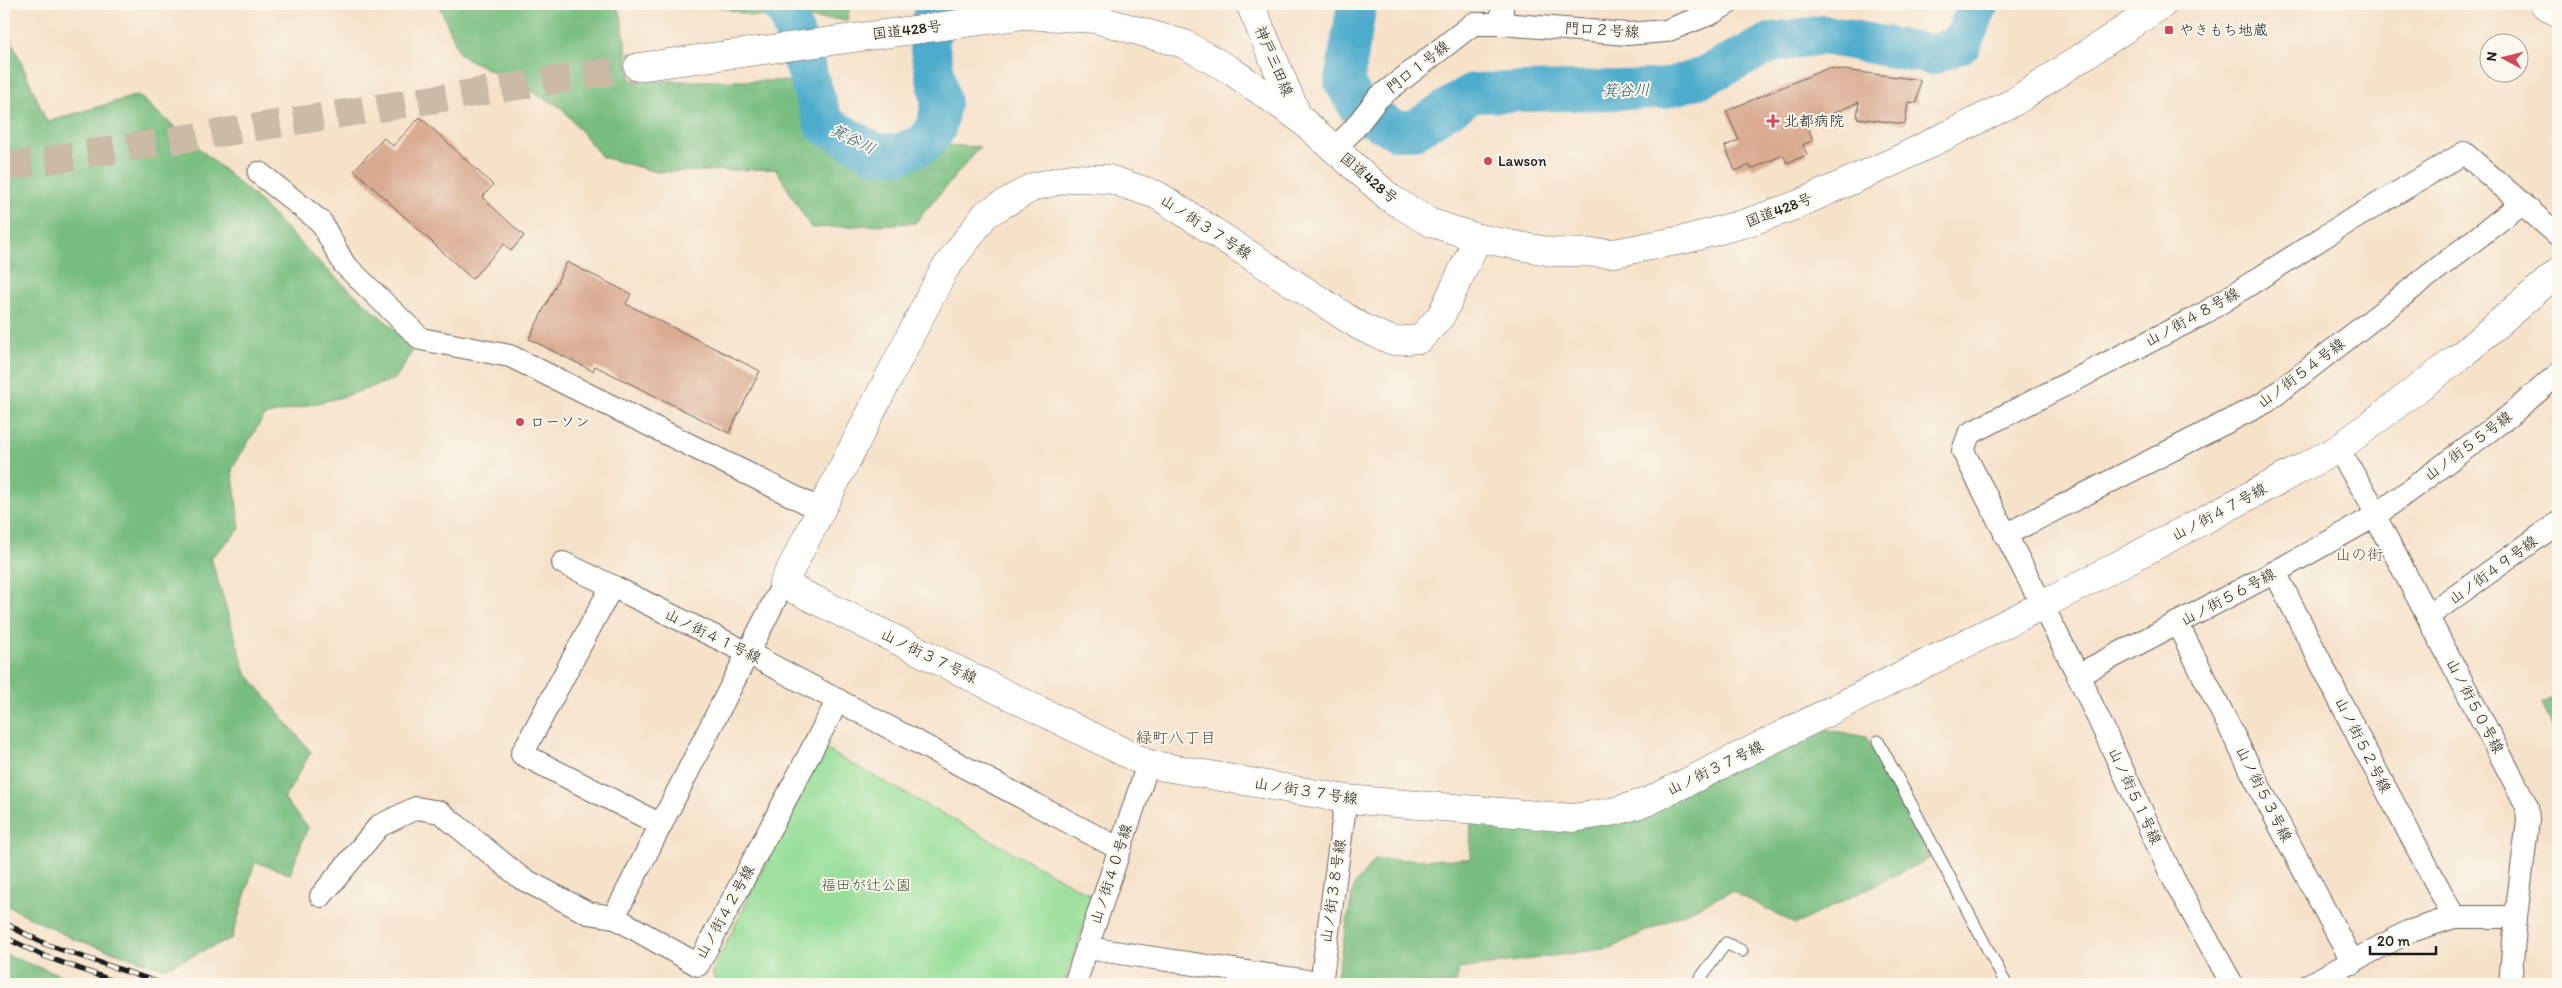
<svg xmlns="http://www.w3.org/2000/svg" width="2562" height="988" font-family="Itim,'Klee One',sans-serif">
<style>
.green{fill:#96de98;stroke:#597d5a}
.forest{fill:#78bd80;stroke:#4a6c4e}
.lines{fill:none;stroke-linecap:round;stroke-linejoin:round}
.river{stroke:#4daccc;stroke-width:40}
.building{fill:#d9a990}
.highway-tunnel{stroke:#cabaa6;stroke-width:28;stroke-dasharray:28 14;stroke-linecap:butt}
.lane-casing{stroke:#686159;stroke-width:13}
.street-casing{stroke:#686159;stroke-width:24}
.secondary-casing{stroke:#686159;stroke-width:29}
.highway-casing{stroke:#686159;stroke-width:29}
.lane{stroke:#fff;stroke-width:11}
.street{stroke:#fff;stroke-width:22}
.secondary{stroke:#fff;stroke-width:28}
.highway{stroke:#fff;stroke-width:28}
.rail-casing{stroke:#1c1c1c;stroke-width:5.5}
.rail{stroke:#fbf7ec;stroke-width:4;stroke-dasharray:11;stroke-linecap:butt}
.poi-dot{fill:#d1495b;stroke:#fbf7ec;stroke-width:2}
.labels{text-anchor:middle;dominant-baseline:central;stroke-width:4;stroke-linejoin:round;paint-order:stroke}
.street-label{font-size:15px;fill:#1c1c1c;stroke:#fbf7ec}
.poi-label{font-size:15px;fill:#1c1c1c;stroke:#fbf7ec;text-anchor:start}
.park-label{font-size:15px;fill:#415641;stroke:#fbf7ec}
.water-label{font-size:16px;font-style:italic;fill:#325d6b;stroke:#fbf7ec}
.neighbourhood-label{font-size:16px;fill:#5e4d45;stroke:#fbf7ec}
</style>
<rect width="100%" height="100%" fill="#fbf7ec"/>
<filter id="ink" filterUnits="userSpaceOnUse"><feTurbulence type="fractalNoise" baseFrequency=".02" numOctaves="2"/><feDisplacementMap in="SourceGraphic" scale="10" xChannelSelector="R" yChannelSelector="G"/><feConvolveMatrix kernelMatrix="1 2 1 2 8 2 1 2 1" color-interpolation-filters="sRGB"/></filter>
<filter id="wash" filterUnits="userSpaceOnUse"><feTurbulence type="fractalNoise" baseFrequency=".0096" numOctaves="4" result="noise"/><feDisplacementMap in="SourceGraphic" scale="20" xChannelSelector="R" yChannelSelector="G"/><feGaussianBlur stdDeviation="1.12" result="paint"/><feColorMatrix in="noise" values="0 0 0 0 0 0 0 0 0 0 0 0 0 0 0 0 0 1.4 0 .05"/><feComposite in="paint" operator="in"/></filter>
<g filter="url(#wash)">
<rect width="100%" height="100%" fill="#f6e1c9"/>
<!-- green -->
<polygon class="green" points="823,748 1094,897 1064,984 717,984 712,972"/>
<!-- forest -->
<g class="forest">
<polygon points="439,4 615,4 621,15 631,81 819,81 831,139 980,147 915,223 811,228 776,169 657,172 602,157 561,107 460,55"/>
<polygon points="709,4 850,4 847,20 752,16"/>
<polygon points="4,23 47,122 138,95 254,196 327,270 415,347 395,379 346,396 264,416 232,469 240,529 211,558 246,673 311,752 284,799 308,827 290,874 255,862 232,938 164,968 73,939 4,904"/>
<polygon points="2558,696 2558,741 2542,703"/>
<polygon points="1818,728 1866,737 1930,858 1796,924 1732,891 1610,948 1459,969 1456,984 1335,984 1354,885 1375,860 1470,859 1471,820 1589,822"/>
<polygon points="4,953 11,957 86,984 4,984"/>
</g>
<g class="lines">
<!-- river -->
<g class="river">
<polyline points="779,4 787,11 824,124 875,153 898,154 924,144 936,129 941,103 929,44 935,4"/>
<polyline points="1357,4 1344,82 1361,112 1396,130 1414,130 1473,93 1662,89 1698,79 1773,42 1824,35 1932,55 1962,43 1979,4"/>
</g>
</g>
<g id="blocks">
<!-- building -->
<g class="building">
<polygon points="1828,68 1920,80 1917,103 1908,102 1905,124 1857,118 1859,102 1807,125 1813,140 1803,145 1807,155 1787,163 1783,155 1751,169 1750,165 1735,171 1725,146 1739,140 1726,111"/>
<polygon points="420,117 493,185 482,197 524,236 511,251 504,244 472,279 354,170 384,138 393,146"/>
<polygon points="567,262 631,294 626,304 760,371 729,433 595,366 593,371 529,339"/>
</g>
</g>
</g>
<g filter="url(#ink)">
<use href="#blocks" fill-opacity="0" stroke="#686159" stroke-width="1"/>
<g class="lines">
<!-- highway-tunnel -->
<polyline class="highway-tunnel" points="4,167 638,67"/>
<!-- lane casing -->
<g class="lane-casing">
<g id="lane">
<polyline points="1878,741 2006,984"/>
<polyline points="1696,984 1726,943 1742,951"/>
</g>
</g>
<!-- street casing -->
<g class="street-casing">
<g id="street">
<polyline points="1502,24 1627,34 1666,31 1712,13 1727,4"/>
<polyline points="1334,149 1353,130 1378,98 1473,24 1502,24 1502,4"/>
<polyline points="259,173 321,222 344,264 421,339 510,356 821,510"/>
<polyline points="2338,449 2370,501 2375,516 2527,806 2528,820 2516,917 2510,984"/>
<polyline points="2005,535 2266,402 2522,203"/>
<polyline points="563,563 612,586"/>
<polyline points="2275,572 2363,746 2454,917"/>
<polyline points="783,584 614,917 698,965 838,700"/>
<polyline points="2428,616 2558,523"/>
<polyline points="2177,623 2263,794 2353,963"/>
<polyline points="2078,675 2275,572 2375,516 2509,416 2558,374"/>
<polyline points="661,825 522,754 612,586 748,653 1120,849"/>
<polyline points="321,896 379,826 416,808 440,812 521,878 588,913 614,917"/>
<polyline points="1087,948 1321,983"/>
<polyline points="1075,984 1148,764"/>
<polyline points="1321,984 1346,799"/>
<polyline points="2232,984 2173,878 2078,675 1963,451 1969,434 2203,314 2338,228 2464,153 2558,235"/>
<polyline points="2310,984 2408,932 2454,917 2516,917"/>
</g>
</g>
<!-- secondary casing -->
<g class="secondary-casing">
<g id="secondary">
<polyline points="1250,4 1298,117"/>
<polyline points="2544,4 2558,13"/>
<polyline points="1478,238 1441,316 1420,339 1393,341 1361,327 1157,195 1109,179 1071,178 1033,187 986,214 944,270 783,584 1148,764 1346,799 1573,818 1616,811 1649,801 2043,605 2338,449 2458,358 2558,272"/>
</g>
</g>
<!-- highway casing -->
<g class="highway-casing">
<polyline id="highway" points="638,67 1024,15 1096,19 1184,44 1230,70 1298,117 1390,198 1429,222 1478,238 1552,252 1614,253 1687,239 1746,223 1794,206 1895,161 2014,102 2163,4"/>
</g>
<!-- lane -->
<use href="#lane" class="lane"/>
<!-- street -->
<use href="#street" class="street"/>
<!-- secondary -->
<use href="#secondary" class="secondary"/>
<!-- highway -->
<use href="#highway" class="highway"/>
<!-- rail casing -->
<g class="rail-casing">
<g id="rail">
<polyline points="4,923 45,944 163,984"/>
<polyline points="4,937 44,956 122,984"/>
</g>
</g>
<!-- rail -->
<use href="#rail" class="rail"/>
</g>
</g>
<!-- markers -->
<g class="poi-dot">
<rect x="2164" y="25" width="10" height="10" rx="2.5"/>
<path d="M1770.5 113.5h5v5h5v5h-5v5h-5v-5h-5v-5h5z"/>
<circle cx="1488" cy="161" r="5"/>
<circle cx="520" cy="422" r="5"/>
</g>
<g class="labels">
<!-- street labels -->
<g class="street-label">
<text transform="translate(907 30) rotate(-7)">国道428号</text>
<text transform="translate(1602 30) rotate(3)">門口２号線</text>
<text transform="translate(1274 61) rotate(67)">神戸三田線</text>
<text transform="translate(1418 67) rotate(-38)">門口１号線</text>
<text transform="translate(1369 178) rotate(40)">国道428号</text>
<text transform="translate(1779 210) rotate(-21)">国道428号</text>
<text transform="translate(1206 227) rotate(33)">山ノ街３７号線</text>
<text transform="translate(2192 317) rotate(-29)">山ノ街４８号線</text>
<text transform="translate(2301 373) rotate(-37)">山ノ街５４号線</text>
<text transform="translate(2468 446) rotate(-37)">山ノ街５５号線</text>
<text transform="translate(2219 512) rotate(-28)">山ノ街４７号線</text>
<text transform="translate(2493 570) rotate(-36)">山ノ街４９号線</text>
<text transform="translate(2228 597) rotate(-28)">山ノ街５６号線</text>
<text transform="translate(713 636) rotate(26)">山ノ街４１号線</text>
<text transform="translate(929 656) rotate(26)">山ノ街３７号線</text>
<text transform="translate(2475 706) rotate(62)">山ノ街５０号線</text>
<text transform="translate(2363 745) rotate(63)">山ノ街５２号線</text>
<text transform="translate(1715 768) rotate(-26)">山ノ街３７号線</text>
<text transform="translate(1306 791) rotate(9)">山ノ街３７号線</text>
<text transform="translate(2264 794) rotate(63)">山ノ街５３号線</text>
<text transform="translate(2135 796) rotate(65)">山ノ街５１号線</text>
<text transform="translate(1111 874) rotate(-72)">山ノ街４０号線</text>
<text transform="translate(1333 891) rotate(-82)">山ノ街３８号線</text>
<text transform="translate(725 912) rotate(-61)">山ノ街４２号線</text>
</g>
<!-- poi labels -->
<g class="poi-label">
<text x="2179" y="30">やきもち地蔵</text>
<text x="1784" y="121">北都病院</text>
<text x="1498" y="161">Lawson</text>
<text x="530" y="422">ローソン</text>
</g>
<!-- park labels -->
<g class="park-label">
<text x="866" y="885">福田が辻公園</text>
</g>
<!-- water labels -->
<g class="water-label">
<text transform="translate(1626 90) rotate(-1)">箕谷川</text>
<text transform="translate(853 139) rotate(27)">箕谷川</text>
</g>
<!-- neighbourhood labels -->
<g class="neighbourhood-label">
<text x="2359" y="554">山の街</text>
<text x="1176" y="737">緑町八丁目</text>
</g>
</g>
<!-- margin -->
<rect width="2562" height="988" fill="none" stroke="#fbf7ec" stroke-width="20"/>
<!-- north arrow -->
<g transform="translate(2504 58) rotate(277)"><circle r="24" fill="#fbf7ec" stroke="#a29f99"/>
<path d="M0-4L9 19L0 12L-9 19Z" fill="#d1495b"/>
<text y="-8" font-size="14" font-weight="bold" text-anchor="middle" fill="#1c1c1c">N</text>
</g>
<!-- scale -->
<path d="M2370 946v8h66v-8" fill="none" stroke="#1c1c1c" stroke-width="2.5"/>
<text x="2377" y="946" font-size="15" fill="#1c1c1c" stroke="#fbf7ec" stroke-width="4" paint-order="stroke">20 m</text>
</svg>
